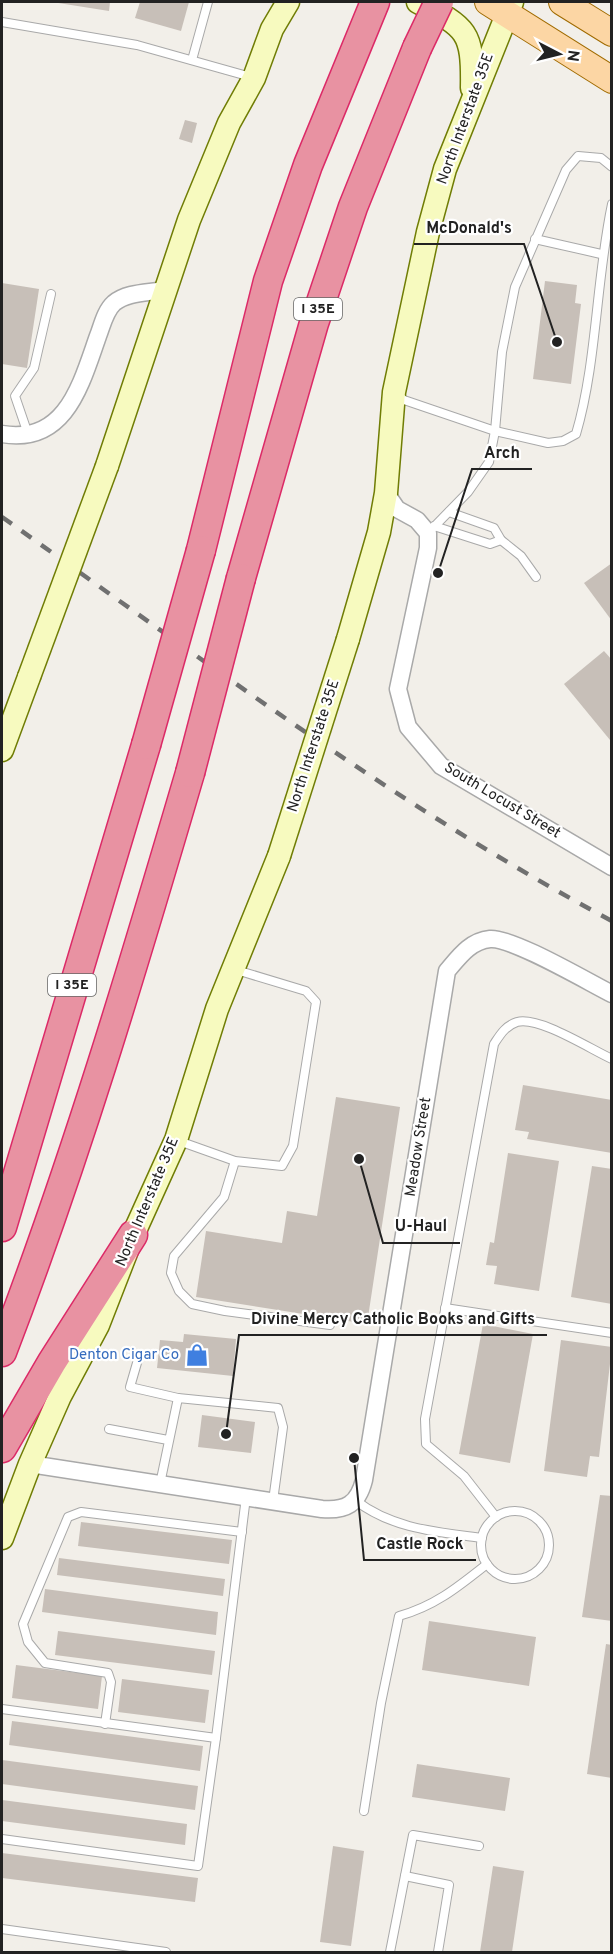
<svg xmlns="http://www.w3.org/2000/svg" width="613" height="1954" font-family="Overpass,sans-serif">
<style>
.building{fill:#c7bfb8}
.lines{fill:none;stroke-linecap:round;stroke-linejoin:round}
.service-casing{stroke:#a9a9a9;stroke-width:10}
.minor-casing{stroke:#a9a9a9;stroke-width:19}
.secondary-casing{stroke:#707d05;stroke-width:25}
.primary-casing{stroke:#a06b00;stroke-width:28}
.motorway-casing{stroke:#dc2a67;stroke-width:31}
.service{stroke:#fff;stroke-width:8}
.minor{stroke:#fff;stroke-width:16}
.secondary{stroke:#f7fabf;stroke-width:22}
.primary{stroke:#fcd6a4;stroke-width:26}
.motorway{stroke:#e892a2;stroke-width:28}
.rail{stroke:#707070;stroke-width:4.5;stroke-dasharray:12 12;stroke-linecap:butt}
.secondary-bridge-casing{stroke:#707d05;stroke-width:25;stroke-linecap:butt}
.motorway-bridge-casing{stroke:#dc2a67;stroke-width:31;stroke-linecap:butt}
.secondary-bridge{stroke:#f7fabf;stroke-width:22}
.motorway-bridge{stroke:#e892a2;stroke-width:28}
.labels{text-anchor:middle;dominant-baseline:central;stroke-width:4.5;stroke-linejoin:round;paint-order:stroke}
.shield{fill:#fff;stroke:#646464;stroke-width:1.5}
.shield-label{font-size:14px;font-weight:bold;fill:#222}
.street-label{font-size:15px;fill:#222;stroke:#fff}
.shop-label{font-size:15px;fill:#366cbe;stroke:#fff;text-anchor:end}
.leader{fill:none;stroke:#222;stroke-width:2}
.callout-dot{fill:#222;stroke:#fff;stroke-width:2}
.callout-label{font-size:16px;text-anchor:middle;font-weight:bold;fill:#222;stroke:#fff;stroke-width:4.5;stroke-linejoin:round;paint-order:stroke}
</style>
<rect width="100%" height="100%" fill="#f2efe9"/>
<!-- building -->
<g class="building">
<polygon points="52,2 110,2 109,11"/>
<polygon points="140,2 189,2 181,31 135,18"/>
<polygon points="185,120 197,123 192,143 179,139"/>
<polygon points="545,281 577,285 575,303 581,304 571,384 533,379"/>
<polygon points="2,283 39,289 27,368 2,364"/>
<polygon points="612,563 612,621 584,583"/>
<polygon points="604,651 612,660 610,740 564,684"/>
<polygon points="523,1085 612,1100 612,1153 527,1139 529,1132 515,1130"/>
<polygon points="336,1097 400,1107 367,1324 196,1297 206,1231 282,1243 287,1211 317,1216"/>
<polygon points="508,1153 559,1161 539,1291 494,1284 497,1266 486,1265 490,1242 494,1243"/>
<polygon points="592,1166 612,1169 612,1304 571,1297"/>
<polygon points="483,1324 533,1334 510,1463 459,1454"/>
<polygon points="184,1334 236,1339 233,1376 157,1368 160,1340 183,1342"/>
<polygon points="561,1340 612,1347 599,1457 590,1456 587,1477 544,1471"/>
<polygon points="202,1415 255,1422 251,1453 198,1447"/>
<polygon points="600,1495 612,1496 612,1621 582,1617"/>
<polygon points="81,1522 232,1540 229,1564 78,1546"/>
<polygon points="59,1558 225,1579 223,1596 57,1575"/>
<polygon points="45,1589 218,1612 216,1635 42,1612"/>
<polygon points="429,1621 536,1637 529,1686 422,1670"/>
<polygon points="58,1631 215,1651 212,1675 55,1655"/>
<polygon points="606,1644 612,1645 612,1778 587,1774"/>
<polygon points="16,1665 102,1676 98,1709 12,1698"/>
<polygon points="122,1679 209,1690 205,1723 118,1712"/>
<polygon points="12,1721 203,1746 200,1771 9,1745"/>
<polygon points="2,1760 198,1786 195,1810 2,1784"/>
<polygon points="417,1764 510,1778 505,1811 412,1797"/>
<polygon points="2,1800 187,1824 185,1845 2,1821"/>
<polygon points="333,1846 364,1851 351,1946 320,1942"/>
<polygon points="2,1853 198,1878 195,1902 2,1878"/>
<polygon points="493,1866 524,1871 512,1952 480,1952"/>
</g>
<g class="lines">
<!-- service casing -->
<g class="service-casing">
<g id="service">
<polyline points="2,22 137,45 251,77"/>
<polyline points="192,60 208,2"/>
<polyline points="535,239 601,254"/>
<path d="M396,394L404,400L495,431L548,443L563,441L576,434C597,363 596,279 612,204"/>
<polyline points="28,434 15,396 34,368 51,294"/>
<polyline points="434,526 490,544 501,540 494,528 449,512"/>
<polyline points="428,533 468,492 489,462 495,431 502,352 515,287 566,170 578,156 601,158 612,167"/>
<polyline points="501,540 521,556 536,577"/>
<polyline points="176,1140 235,1161 282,1166 293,1146 316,1002 306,991 243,972 235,966"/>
<polyline points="235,1161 224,1197 174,1256 171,1273 179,1291 192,1304 225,1311 330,1325"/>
<polyline points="445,1308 612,1333"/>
<polyline points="139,1356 130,1387 178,1398"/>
<polyline points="109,1429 168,1440"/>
<polyline points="160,1484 178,1398 278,1408 283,1427 273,1501"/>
<path d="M355,1500C392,1529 437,1532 482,1538"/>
<circle cx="515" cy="1545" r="34"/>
<path d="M496,1517L464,1476L426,1444L425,1419L494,1044C500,1035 505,1026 517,1022C539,1016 590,1049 612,1059"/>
<polyline points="2,1709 216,1738 246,1497"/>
<polyline points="105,1724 111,1682 108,1673 45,1663 28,1642 23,1624 68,1517 81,1512 242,1532"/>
<path d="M364,1811L381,1703L399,1616C435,1606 458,1587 487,1564"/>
<polyline points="2,1839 198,1866 216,1738"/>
<polyline points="405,1876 449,1885 438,1952"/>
<polyline points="2,1929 166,1952"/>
<polyline points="390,1952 413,1835 479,1846"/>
</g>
</g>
<!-- minor casing -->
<g class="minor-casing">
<g id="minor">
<path d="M2,434C66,445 81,384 98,336C102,326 105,311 114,303C127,292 148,293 163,290"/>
<polyline points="386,493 397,509 417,520 428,533 428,548 398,689 408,727 441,766 612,867"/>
<path d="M30,1464L322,1509C346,1511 358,1504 364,1480L447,971C459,957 470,941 490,939C512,937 588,982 612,994"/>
</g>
</g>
<!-- secondary casing -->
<g class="secondary-casing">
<g id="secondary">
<path d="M418,2C467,28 473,31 472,88"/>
<polyline points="107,466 189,220 229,123 254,78 272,29 288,2"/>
<polyline points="348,639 379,532 386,493 394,392 428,232 445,169 512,2"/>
<polyline points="2,750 29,677"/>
<polyline points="2,1538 30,1464 60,1396 98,1325 133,1235 176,1140 217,1009 279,856"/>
</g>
</g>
<!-- primary casing -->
<g class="primary-casing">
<g id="primary">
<polyline points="488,2 612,80"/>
<polyline points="562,2 612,33"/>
</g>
</g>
<!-- motorway casing -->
<g class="motorway-casing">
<g id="motorway">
<polyline points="201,550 268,281 308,165 375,2"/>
<polyline points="241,578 314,323 353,207 417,48"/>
<polyline points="2,1227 146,745"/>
<path d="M2,1352C75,1162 133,967 190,773"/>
<polyline points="2,1448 52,1362 133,1235"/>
</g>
</g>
<!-- service -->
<use href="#service" class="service"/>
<!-- minor -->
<use href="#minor" class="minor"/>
<!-- secondary -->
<use href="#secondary" class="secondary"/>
<!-- primary -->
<use href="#primary" class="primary"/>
<!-- motorway -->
<use href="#motorway" class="motorway"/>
<!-- rail -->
<path class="rail" d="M2,517C201,658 396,806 612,921"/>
<!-- secondary-bridge casing -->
<g class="secondary-bridge-casing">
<g id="secondary-bridge">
<polyline points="29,677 107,466"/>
<polyline points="279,856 348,639"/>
</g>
</g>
<!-- motorway-bridge casing -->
<g class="motorway-bridge-casing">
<g id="motorway-bridge">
<polyline points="417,48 439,2"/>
<polyline points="146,745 201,550"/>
<polyline points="190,773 241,578"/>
</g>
</g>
<!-- secondary-bridge -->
<use href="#secondary-bridge" class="secondary-bridge"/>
<!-- motorway-bridge -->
<use href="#motorway-bridge" class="motorway-bridge"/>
</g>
<!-- icons -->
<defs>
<g id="shop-bare" transform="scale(1.8)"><path d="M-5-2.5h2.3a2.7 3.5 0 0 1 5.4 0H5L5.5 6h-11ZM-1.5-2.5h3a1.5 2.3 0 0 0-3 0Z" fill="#3f7fe0" stroke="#fff" stroke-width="2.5" paint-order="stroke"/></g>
</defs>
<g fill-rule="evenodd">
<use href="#shop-bare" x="197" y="1355"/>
</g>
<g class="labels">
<!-- shield labels -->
<g class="shield">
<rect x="294" y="298" width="48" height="22" rx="4.5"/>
<rect x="48" y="974" width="48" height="22" rx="4.5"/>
</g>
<g class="shield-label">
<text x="318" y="309">I 35E</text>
<text x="72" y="985">I 35E</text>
</g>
<!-- street labels -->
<g class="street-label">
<text transform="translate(466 119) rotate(-70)">North Interstate 35E</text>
<text transform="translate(314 746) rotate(-72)">North Interstate 35E</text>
<text transform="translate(502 801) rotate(31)">South Locust Street</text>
<text transform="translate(419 1147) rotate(-81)">Meadow Street</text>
<text transform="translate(148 1202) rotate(-67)">North Interstate 35E</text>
</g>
<!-- shop labels -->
<g class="shop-label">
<text x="179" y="1355">Denton Cigar Co</text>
</g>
</g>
<!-- callouts -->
<path class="leader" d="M557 342L524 244H414M438 573L472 469H532M359 1159L383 1243H460M226 1434L239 1335H547M354 1458L364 1560H476"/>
<g class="callout-dot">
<circle cx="557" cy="342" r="6"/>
<circle cx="438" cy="573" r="6"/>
<circle cx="359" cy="1159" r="6"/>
<circle cx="226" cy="1434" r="6"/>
<circle cx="354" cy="1458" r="6"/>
</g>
<g class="callout-label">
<text x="469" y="233">McDonald's</text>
<text x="502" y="458">Arch</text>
<text x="421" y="1231">U-Haul</text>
<text x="393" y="1324">Divine Mercy Catholic Books and Gifts</text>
<text x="420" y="1549">Castle Rock</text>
</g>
<!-- border -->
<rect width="613" height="1954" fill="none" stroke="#222222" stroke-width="6"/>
<!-- north arrow -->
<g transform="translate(559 54) rotate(97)" stroke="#ffffff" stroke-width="4.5" paint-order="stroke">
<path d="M0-4.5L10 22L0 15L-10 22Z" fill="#222222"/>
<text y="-9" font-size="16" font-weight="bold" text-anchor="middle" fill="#222222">N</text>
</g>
</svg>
